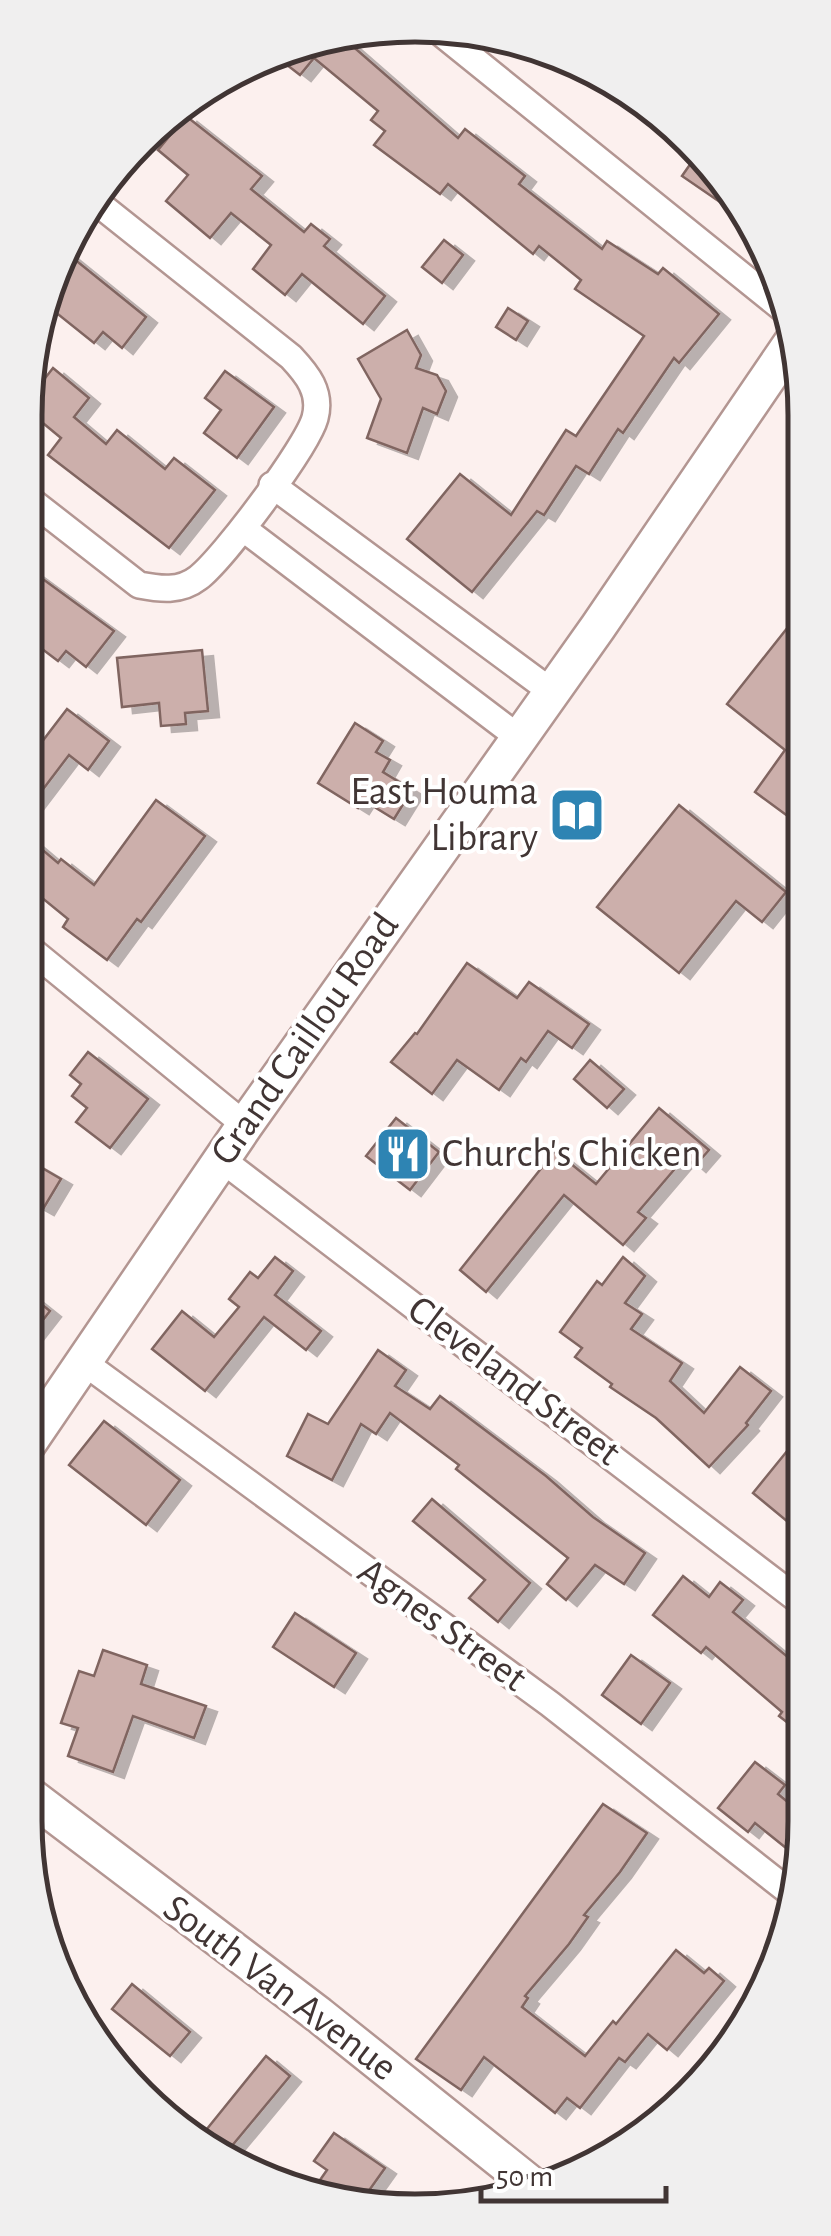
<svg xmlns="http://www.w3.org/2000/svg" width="831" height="2236" font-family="'Alegreya Sans',sans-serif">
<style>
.building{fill:#ccafab;stroke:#806561;stroke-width:2.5;filter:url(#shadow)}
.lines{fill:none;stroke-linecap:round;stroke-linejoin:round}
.minor-casing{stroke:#b39692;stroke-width:30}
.secondary-casing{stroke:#b39692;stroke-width:40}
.minor{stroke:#fff;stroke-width:25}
.secondary{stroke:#fff;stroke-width:35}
.labels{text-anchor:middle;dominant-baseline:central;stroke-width:8;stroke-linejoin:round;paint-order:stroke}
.poi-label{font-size:40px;fill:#413534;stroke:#fff;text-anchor:end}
.street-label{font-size:40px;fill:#413534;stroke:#fff}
.rim{fill:none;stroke:#413534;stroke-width:5}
</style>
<defs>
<filter id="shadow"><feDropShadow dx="11" dy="6" stdDeviation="0" flood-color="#0004"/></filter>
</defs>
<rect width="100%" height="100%" fill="#fcf0ee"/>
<!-- building -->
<g class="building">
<polygon points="341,36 458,138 465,129 525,176 519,184 602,249 607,241 658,274 663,268 719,314 679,363 674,358 623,433 618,429 589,474 576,466 544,515 537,511 472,592 407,539 460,474 511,515 566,430 576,436 644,336 575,289 581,280 539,246 533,254 448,184 440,194 374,145 385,131 371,120 378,111 314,58 300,75 278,58"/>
<polygon points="186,116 262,176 251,189 304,232 311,224 330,239 324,246 385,296 363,324 302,274 285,295 253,269 271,245 231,213 210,238 166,201 188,175 158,150"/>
<polygon points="700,150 709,158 752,224 682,176"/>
<polygon points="444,240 463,255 442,283 422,267"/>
<polygon points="68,254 146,317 122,348 103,332 94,343 44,303"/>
<polygon points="508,308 528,321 516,340 496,327"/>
<polygon points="407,330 421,355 416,368 437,375 446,391 437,414 423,408 407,453 367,438 381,399 358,359"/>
<polygon points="53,368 89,398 74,417 106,444 117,430 165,469 174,458 215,490 169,548 48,455 61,438 26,409 31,373 42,382"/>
<polygon points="225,371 274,407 237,458 204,433 221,410 205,398"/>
<polygon points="25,566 114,631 86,667 66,651 58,661 25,636"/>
<polygon points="792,622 803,631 804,828 755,792 785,750 727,704"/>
<polygon points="202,650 208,711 185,713 186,724 161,726 159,703 122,707 117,658"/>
<polygon points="67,709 109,741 88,770 69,755 25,813 25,764"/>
<polygon points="355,723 383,741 376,752 390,760 383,772 412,790 394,819 363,800 358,808 318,783"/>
<polygon points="156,800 205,836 141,922 137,919 107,960 63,927 68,919 25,884 25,835 58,863 61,859 94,885"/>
<polygon points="679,805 786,892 762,922 736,901 679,973 597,907"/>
<polygon points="467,963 517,998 529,982 589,1024 572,1048 548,1031 526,1062 521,1058 499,1090 457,1060 432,1094 391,1062 415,1033 417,1034"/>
<polygon points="88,1052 148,1099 110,1148 76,1122 87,1108 72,1096 81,1084 70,1075"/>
<polygon points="590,1060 624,1089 607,1108 574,1079"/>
<polygon points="659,1108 709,1150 695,1166 685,1157 638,1212 646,1218 623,1245 564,1195 486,1292 460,1270 555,1151 596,1184"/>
<polygon points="396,1118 439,1152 410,1190 366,1156"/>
<polygon points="25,1158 61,1179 43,1209 25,1199"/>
<polygon points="275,1257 293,1271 275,1295 321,1331 306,1350 264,1317 205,1391 152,1349 182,1311 214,1337 239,1307 229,1299 250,1272 258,1278"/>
<polygon points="623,1257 645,1276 625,1303 642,1314 631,1329 682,1363 670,1381 704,1413 740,1367 771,1391 746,1423 748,1425 709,1467 656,1418 610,1387 612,1384 575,1357 582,1348 560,1332 597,1281 602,1285"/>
<polygon points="25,1291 50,1311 25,1343"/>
<polygon points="378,1350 406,1370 395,1386 430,1409 440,1396 546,1476 593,1517 645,1553 624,1584 595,1565 566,1600 547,1584 568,1558 456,1469 459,1465 390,1413 376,1434 361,1424 332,1480 287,1456 308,1414 328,1424"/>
<polygon points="104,1421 180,1480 146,1525 69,1465"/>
<polygon points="805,1429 805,1536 753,1493"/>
<polygon points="432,1499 530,1583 498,1622 469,1598 485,1580 413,1521"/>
<polygon points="683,1576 709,1597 720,1582 743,1600 733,1612 806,1672 806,1737 779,1716 782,1712 706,1647 701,1653 653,1615"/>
<polygon points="295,1613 356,1653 334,1687 273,1647"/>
<polygon points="103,1650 147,1665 141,1684 206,1706 194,1738 133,1716 113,1772 68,1756 78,1728 61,1723 79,1671 94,1676"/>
<polygon points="631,1655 670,1683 641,1724 602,1695"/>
<polygon points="755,1762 785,1785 778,1794 806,1817 801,1860 755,1823 748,1832 718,1808"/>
<polygon points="603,1804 647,1833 620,1872 584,1915 588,1917 569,1944 525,1996 528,1998 522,2007 585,2056 613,2021 616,2024 676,1950 704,1973 709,1968 724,1981 667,2050 648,2034 625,2062 619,2058 580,2108 567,2098 555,2113 484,2057 461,2090 416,2059"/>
<polygon points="132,1984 190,2032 170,2056 112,2009"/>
<polygon points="266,2056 290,2076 221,2159 198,2140"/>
<polygon points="334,2133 385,2168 358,2206 313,2190 327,2170 314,2161"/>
</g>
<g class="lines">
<!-- minor casing -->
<g class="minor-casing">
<g id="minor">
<polyline points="441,33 787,312"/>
<polyline points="272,485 552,692"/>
<path d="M25,496L139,585C160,589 180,592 198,578C223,559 307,447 315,418C322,392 307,374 291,357L95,201"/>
<polyline points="244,529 518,737"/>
<polyline points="25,945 245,1125"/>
<polyline points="221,1159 805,1605"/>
<polyline points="82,1361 550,1704 796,1897"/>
</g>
</g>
<!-- secondary casing -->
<g class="secondary-casing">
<g id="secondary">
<polyline points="25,1448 245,1125 598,627 795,338"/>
<polyline points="25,1792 319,2015 533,2186"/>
</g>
</g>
<!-- minor -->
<use href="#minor" class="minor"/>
<!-- secondary -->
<use href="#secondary" class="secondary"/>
</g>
<!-- icons -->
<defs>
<g id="library-square" transform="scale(2.875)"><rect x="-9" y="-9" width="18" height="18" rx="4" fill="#2e84b3" stroke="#fff"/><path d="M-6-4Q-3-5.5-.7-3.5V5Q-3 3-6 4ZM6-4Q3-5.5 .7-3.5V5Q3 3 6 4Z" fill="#fff"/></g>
<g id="restaurant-square" transform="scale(2.875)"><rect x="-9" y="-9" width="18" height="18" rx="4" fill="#2e84b3" stroke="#fff"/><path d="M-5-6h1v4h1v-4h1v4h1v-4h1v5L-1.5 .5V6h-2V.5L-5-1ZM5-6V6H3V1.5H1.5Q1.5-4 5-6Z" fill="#fff"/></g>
</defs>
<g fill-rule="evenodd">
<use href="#library-square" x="577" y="815"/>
<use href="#restaurant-square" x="403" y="1154"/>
</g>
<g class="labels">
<!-- poi labels -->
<g class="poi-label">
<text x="538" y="792">East Houma<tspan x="538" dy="46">Library</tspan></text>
<text x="442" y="1154" text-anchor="start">Church's Chicken</text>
</g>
<!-- street labels -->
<g class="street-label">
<text transform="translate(305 1039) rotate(-55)">Grand Caillou Road</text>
<text transform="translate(514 1381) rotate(37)">Cleveland Street</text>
<text transform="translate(442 1625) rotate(36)">Agnes Street</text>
<text transform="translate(280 1988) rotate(37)">South Van Avenue</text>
</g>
</g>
<!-- crop -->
<path d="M0 0H831V2236H0ZM415 42H415A373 373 0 0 1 788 415V1821A373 373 0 0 1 415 2194H415A373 373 0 0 1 42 1821V415A373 373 0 0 1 415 42Z" fill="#f0efef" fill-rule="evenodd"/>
<path class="rim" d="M415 42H415A373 373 0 0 1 788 415V1821A373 373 0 0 1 415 2194H415A373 373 0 0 1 42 1821V415A373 373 0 0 1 415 42Z"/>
<!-- scale -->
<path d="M481 2186v15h185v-15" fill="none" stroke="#413534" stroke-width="5"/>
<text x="496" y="2186" font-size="30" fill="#413534" stroke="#ffffff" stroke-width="8" paint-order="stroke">50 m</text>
</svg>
